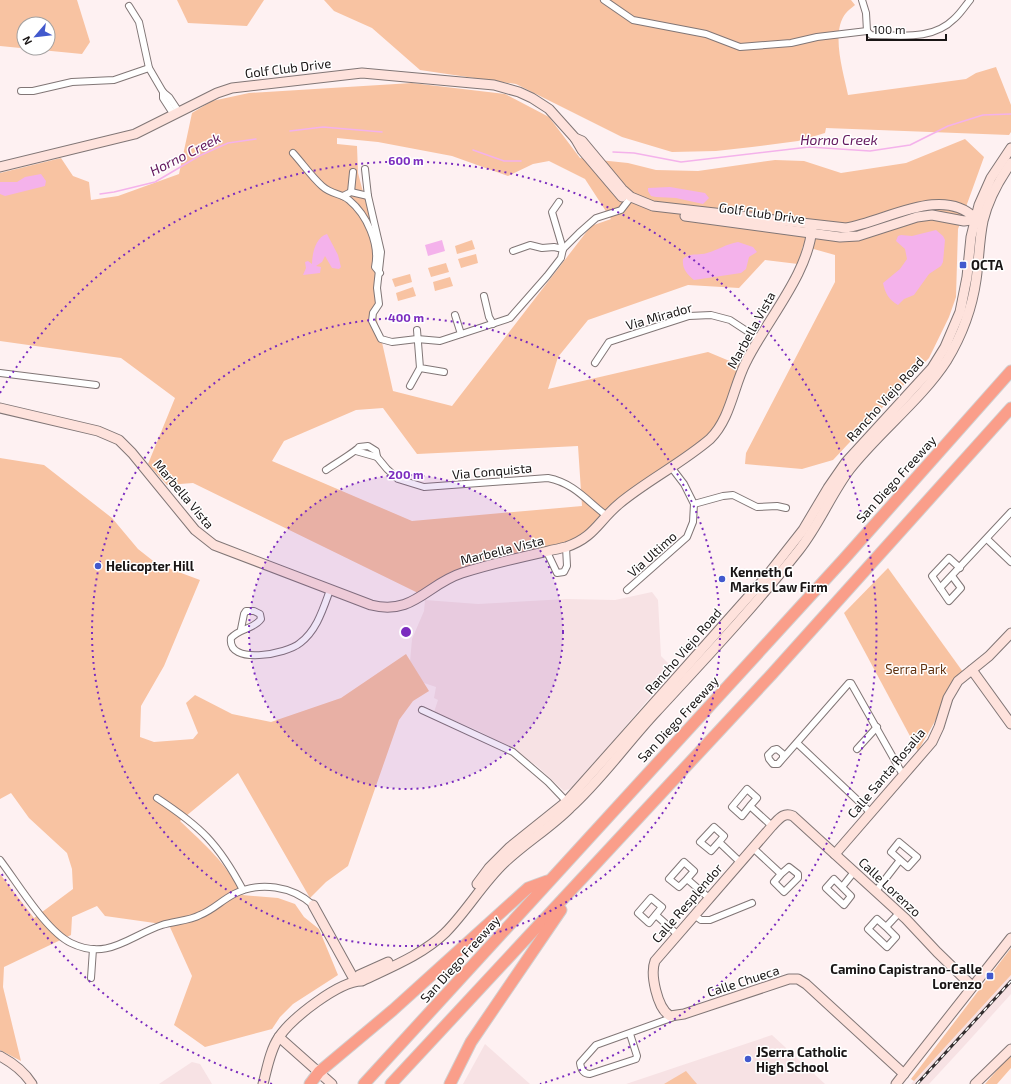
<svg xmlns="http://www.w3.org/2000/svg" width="1011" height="1084" font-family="'Exo 2',sans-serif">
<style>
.built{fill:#f7e2e4}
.green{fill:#f8c3a2;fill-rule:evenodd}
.water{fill:#f4b2eb}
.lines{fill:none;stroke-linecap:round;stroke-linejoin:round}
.stream{stroke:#f4b2eb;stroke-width:1.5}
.street-casing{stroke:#817676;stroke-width:8}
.secondary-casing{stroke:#817676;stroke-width:11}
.highway-casing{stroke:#d1d0d0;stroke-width:13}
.street{stroke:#fff;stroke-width:6}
.secondary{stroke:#fee2dc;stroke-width:9}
.highway{stroke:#fa9e8a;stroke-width:11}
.rail-casing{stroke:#332e2f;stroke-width:3}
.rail{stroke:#fff;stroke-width:1.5;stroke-dasharray:4.5;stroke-linecap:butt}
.ring{fill:none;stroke:#7b2cbf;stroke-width:2;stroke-dasharray:2 4}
.poi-dot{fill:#4259cd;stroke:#fff;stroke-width:1.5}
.labels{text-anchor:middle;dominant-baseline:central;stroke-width:3;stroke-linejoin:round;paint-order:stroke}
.street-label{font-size:13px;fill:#191515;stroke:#fff}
.poi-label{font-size:13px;font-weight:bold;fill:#191515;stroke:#fff;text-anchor:start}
.park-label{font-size:13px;fill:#613311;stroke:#fff}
.water-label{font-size:14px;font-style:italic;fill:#63185d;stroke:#fff}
.centre{fill:#7b2cbf;stroke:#fff;stroke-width:2}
.ring-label{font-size:12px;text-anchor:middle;font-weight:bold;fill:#7b2cbf;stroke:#fff;stroke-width:3;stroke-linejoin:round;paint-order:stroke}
</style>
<rect width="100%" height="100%" fill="#fef1f2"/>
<!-- built -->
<g class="built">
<polygon points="652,592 658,600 661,656 674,669 574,787 564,791 537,766 506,746 479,731 434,712 438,700 434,698 436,687 421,682 410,662 412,639 424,611 425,600 478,604 566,599 615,600"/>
<polygon points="1011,975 1011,994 965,1045 929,1084 911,1084"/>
<polygon points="772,1035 825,1084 626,1084"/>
<polygon points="485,1044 530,1084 463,1084"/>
<polygon points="192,1062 200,1064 212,1084 159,1084"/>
</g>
<!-- green -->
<g class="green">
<path d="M0,0H77L90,42L82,54L0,46ZM24,24H48V48H24Z"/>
<polygon points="177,0 264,0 247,26 188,23"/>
<path d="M324,0H851L855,5C852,8 848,10 846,13C830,32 844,74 848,95L966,79L976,73L996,67L1011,105V132L1009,135L826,128L825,133L798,141L752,147L716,151L672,152L622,137L516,84L420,70L372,28L334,11Z"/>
<path d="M412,83L505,94L549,117L580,158L628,163L656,170L698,171L775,160L804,161L841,173L906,163L965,139L984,157L958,229L956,297L949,317L929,358L833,460L802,469L745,464L746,453L835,282V255L803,246L798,264L765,260L739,288L688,285L588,320L558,357L548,389L708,352L744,367L719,430L621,502L589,536L461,573L420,598L416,592L193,483L167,485L148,464L175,398L121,358L0,341V173L61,158L73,176L89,182L91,200L118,196L179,174L192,113L212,101L249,93ZM337,138L378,142L452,156L508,176L533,164L549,161L585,179L611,219L591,226L452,406L393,391L376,316L378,249L358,173L357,146L337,144ZM383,408L417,454L578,446L582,506L412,521L272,461L284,441L356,410Z"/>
<polygon points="472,240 475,249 457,254 455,246"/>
<polygon points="476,254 478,263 461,268 458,259"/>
<polygon points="446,263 449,272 431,277 428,268"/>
<polygon points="410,274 412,282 395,287 392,279"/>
<polygon points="450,277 453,286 435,291 433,282"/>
<polygon points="413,287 416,296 398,301 396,293"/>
<path d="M0,458L44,465L112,518L138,549L157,564L200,580L164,666L141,706L140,737L154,742L193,739L198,733L186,703L195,695L232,714L271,722L341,698L406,654L429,691L413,701L399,720L348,866L326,882L310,898L238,773L180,821C206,846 225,861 242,895L278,898L295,904L304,917L319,929L338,975L293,1004L280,1017L272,1029L205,1047L174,1025L192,976L169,925L105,916L97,906L72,917L71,935L4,967L3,987L21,1061L0,1050V874L34,918L73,889L72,869L67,853L29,818L11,793L0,799Z"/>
<polygon points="888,568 963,672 918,751 844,613"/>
<polygon points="1011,948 1011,975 914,1081 911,1079"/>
<polygon points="1011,1054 1011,1068 997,1084 985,1084"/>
<polygon points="686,1071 697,1084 664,1084"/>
</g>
<!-- water -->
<g class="water">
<polygon points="41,174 46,181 45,186 5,196 0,194 0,182 17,182 25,177"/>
<polygon points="670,187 705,193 709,198 703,204 676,198 656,197 651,196 648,191 648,188"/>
<path d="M936,230L943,236L945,240L943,262L941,266L929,274L914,295L904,299L898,305C889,300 885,293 883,283L900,269L907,259L905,249L896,241L898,236L901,235L912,236Z"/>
<path d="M327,234L338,255L341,267L339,269L332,268L325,256L322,262L316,266L321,267L320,273L303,275L306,268L305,262L308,261L312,264C312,253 316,237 327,234Z"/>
<polygon points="442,240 445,251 428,256 425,245"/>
<path d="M738,242L753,247L757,252L749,257L746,269L741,273L694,280C687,274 682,269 683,259C690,252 698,256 707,253C718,250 726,244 738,242Z"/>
</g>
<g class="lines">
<!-- stream -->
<g class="stream">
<polyline points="290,131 323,127 382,132"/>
<polyline points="473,150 504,161 521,161"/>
<polyline points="613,152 634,153 681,162 809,147 870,151 910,145 948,126 983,115 1011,114"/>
<polyline points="100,194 114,192 155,182 199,156 228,143 256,139"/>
</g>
<!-- street casing -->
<g class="street-casing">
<g id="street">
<polyline points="604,0 633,20 706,34 740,47 791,43 817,37 867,31"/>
<polyline points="862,0 866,13 867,31"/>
<polyline points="129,6 139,22 149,68 163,92 169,97 179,112"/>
<path d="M867,31L871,35C900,35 932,41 954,19C960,14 965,6 970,0"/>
<polyline points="21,91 33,91 72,82 114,80 149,68"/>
<polyline points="163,92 163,98 174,115"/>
<path d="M293,153C303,164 311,176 322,186C332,195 341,193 349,200C367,215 380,244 375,267L380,273"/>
<polyline points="365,169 368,196 381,252 377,288 379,304 373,313 372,321 381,339 392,342 417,339 440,341 510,318 547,276 561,258 563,249 579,233 596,218 621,210 631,197"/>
<polyline points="351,192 353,172"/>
<polyline points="343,196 351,192 368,196"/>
<polyline points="559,202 552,212 563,249"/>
<polyline points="513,251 530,245 542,248 554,247 563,249"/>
<polyline points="484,296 489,317 493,324"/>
<polyline points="455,315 461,334"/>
<polyline points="417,330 420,368 444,372"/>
<polyline points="595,363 609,342 689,316 711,315 730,320 759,339"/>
<polyline points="0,373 96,385"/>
<polyline points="410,386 420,368"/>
<polyline points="356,451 377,457"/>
<path d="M326,470C333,465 355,452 359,447L368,446L376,451L377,457L387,469L398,479L424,487L548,478C574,483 587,501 607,516"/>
<polyline points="694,504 723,496 733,495 757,507 777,506 786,508"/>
<polyline points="987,539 1011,562"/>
<polyline points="547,552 557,573 564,572 567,566 566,547"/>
<polyline points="952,576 961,588 949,601 932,576 949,558 960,568"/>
<polyline points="940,588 1011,512"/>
<polyline points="627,590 687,537 693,522 694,504 684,484 671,467"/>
<path d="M241,629L244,614L246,611H254L260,614L261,619C254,629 240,628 231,638C227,666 287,654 300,643C317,630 323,609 330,590"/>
<polyline points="422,710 513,752 548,782 568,803"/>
<polyline points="797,743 870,812"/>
<polyline points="857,749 877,727"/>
<polyline points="783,758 783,754 777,749 773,750 768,755 769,759 773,764 778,764 849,683 851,683 903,775"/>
<path d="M157,798C201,827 218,843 243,890"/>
<polyline points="750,806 757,798 747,789 732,807 742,816 750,806 772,826"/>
<polyline points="719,842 724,836 714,827 700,842 711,851 719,842 740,862"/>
<polyline points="753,848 781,874 789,867 798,874 798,878 784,892 774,882 781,874"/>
<path d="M0,860C17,882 46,931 71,943C108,961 129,936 162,925C174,921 189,921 200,915C213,910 222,900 234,894C260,881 292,886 313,905"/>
<polyline points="687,879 694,871 684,862 669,879 679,887 687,879 709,898"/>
<polyline points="842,887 851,896 844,905 826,888 834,879 842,887 854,872"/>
<polyline points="876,891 900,860 908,867 917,857 899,842 891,852 900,860"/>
<polygon points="651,898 662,907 649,923 638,913"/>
<polyline points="656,915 677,934"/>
<polyline points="694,915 701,920 710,920 752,903"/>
<polyline points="886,927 896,937 887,947 868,929 877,919 886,927 899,913"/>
<polyline points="91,978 93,949"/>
<path d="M630,1034L637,1056L636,1059L590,1074C584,1074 581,1070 580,1063L596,1045L674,1017"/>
</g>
</g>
<!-- secondary casing -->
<g class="secondary-casing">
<g id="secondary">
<polyline points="575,138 582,150 622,197"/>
<path d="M0,167L135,134L217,93L232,88L362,73L494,85L519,92L532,98L549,109L575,138L582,141L622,189L631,197L653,206L846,228C885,222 941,185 975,218"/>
<polyline points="685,216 840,237 858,236 917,217 932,215 964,221 979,219"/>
<path d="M0,408L98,431L119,440L132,453L195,530L214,545L371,605C413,616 427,584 462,573C496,562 531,555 566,547C595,537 598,521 620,503C648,480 682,463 710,439C731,418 733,387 746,362C766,321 810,272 812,226"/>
<polyline points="972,670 1011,724"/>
<polyline points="835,854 932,742 939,727 948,698 958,681 989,656 1011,633"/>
<polyline points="477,884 489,868 510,847 566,802 766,577 803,530 828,488 846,462 932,368 945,347 960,312 967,277 971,237 979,205 991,178 1011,148"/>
<polyline points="313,905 355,981"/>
<polyline points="355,981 359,975 388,962"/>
<polyline points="279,1037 332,1084"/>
<path d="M0,1056C13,1063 24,1071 32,1084"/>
<path d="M904,1074L806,984L798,979H789L684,1014L670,1016C657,1008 650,974 655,961L772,826C779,819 783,812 793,816L906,919L937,952L972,986"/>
<path d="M263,1084C267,1069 270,1050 279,1037C292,1018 339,981 362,981C391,967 422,955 445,933C467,911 482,884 504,863C525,843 550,828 570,808C602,779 627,743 656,712C705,659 754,607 799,550C819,525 831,494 850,469C879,432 922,399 947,360C962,335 972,308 976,280C979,260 979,240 983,221C988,200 999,180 1011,163"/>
<polyline points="896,1084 1011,938"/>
<polyline points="975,1084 1011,1049"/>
</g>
</g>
<!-- highway casing -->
<g class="highway-casing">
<g id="highway">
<polyline points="310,1084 319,1072 393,1010 528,888 547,881"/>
<polyline points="364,1084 844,559 1011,371"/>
<polyline points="391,1084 772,674 1011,408"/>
<polyline points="450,1084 471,1042 561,910"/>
</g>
</g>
<!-- street -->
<use href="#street" class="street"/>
<!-- secondary -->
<use href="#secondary" class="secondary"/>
<!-- highway -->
<use href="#highway" class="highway"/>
<!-- rail casing -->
<g class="rail-casing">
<polyline id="rail" points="917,1084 1011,981"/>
</g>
<!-- rail -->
<use href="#rail" class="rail"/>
</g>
<!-- distance rings -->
<circle cx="406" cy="632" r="157" fill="#7b2cbf" fill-opacity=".12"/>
<g class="ring">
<circle cx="406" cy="632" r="157"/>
<circle cx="406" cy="632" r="314"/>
<path d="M272 1084A471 471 0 0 1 0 871M0 393A471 471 0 1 1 540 1084"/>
</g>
<!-- markers -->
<g class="poi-dot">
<rect x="959" y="261" width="8" height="8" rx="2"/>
<circle cx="98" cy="566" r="4"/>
<circle cx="722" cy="579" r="4"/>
<rect x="986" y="972" width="8" height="8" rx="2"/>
<circle cx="748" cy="1059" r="4"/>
</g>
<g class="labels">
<!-- street labels -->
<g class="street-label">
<text transform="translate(288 68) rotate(-7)">Golf Club Drive</text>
<text transform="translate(762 213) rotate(8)">Golf Club Drive</text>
<text transform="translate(659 316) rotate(-16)">Via Mirador</text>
<text transform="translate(751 330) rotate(-61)">Marbella Vista</text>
<text transform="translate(885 399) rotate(-48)">Rancho Viejo Road</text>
<text transform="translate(492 471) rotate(-5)">Via Conquista</text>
<text transform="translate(896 479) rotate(-48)">San Diego Freeway</text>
<text transform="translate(184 494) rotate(50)">Marbella Vista</text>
<text transform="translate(502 550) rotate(-14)">Marbella Vista</text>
<text transform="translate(652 554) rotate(-42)">Via Ultimo</text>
<text transform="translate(683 651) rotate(-49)">Rancho Viejo Road</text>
<text transform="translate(678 719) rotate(-47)">San Diego Freeway</text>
<text transform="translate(886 773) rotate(-50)">Calle Santa Rosalia</text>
<text transform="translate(890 887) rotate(43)">Calle Lorenzo</text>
<text transform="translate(687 903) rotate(-49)">Calle Resplendor</text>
<text transform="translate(460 959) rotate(-48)">San Diego Freeway</text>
<text transform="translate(743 981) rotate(-18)">Calle Chueca</text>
</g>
<!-- poi labels -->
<g class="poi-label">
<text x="971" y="265">OCTA</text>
<text x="106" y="566">Helicopter Hill</text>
<text x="730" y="572">Kenneth G<tspan x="730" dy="15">Marks Law Firm</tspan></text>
<text x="982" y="969" text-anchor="end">Camino Capistrano-Calle<tspan x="982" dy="15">Lorenzo</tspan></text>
<text x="756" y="1052">JSerra Catholic<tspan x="756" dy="15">High School</tspan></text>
</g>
<!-- park labels -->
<g class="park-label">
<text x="916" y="669">Serra Park</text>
</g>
<!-- water labels -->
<g class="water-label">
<text x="839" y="139">Horno Creek</text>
<text transform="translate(185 154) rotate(-27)">Horno Creek</text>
</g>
</g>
<circle cx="406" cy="632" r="6" class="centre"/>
<g class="ring-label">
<text x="406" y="165">600 m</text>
<text x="406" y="322">400 m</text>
<text x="406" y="479">200 m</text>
</g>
<!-- north arrow -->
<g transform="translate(36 36) rotate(242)"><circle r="19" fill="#ffffff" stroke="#a3a1a1"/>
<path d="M0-3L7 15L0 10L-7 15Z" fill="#4259cd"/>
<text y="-6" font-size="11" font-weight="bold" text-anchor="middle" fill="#191515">N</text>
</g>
<!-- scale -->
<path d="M867 34v6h79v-6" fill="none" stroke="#191515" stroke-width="2"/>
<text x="873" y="34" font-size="12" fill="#191515" stroke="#ffffff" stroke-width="3" paint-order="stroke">100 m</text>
</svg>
